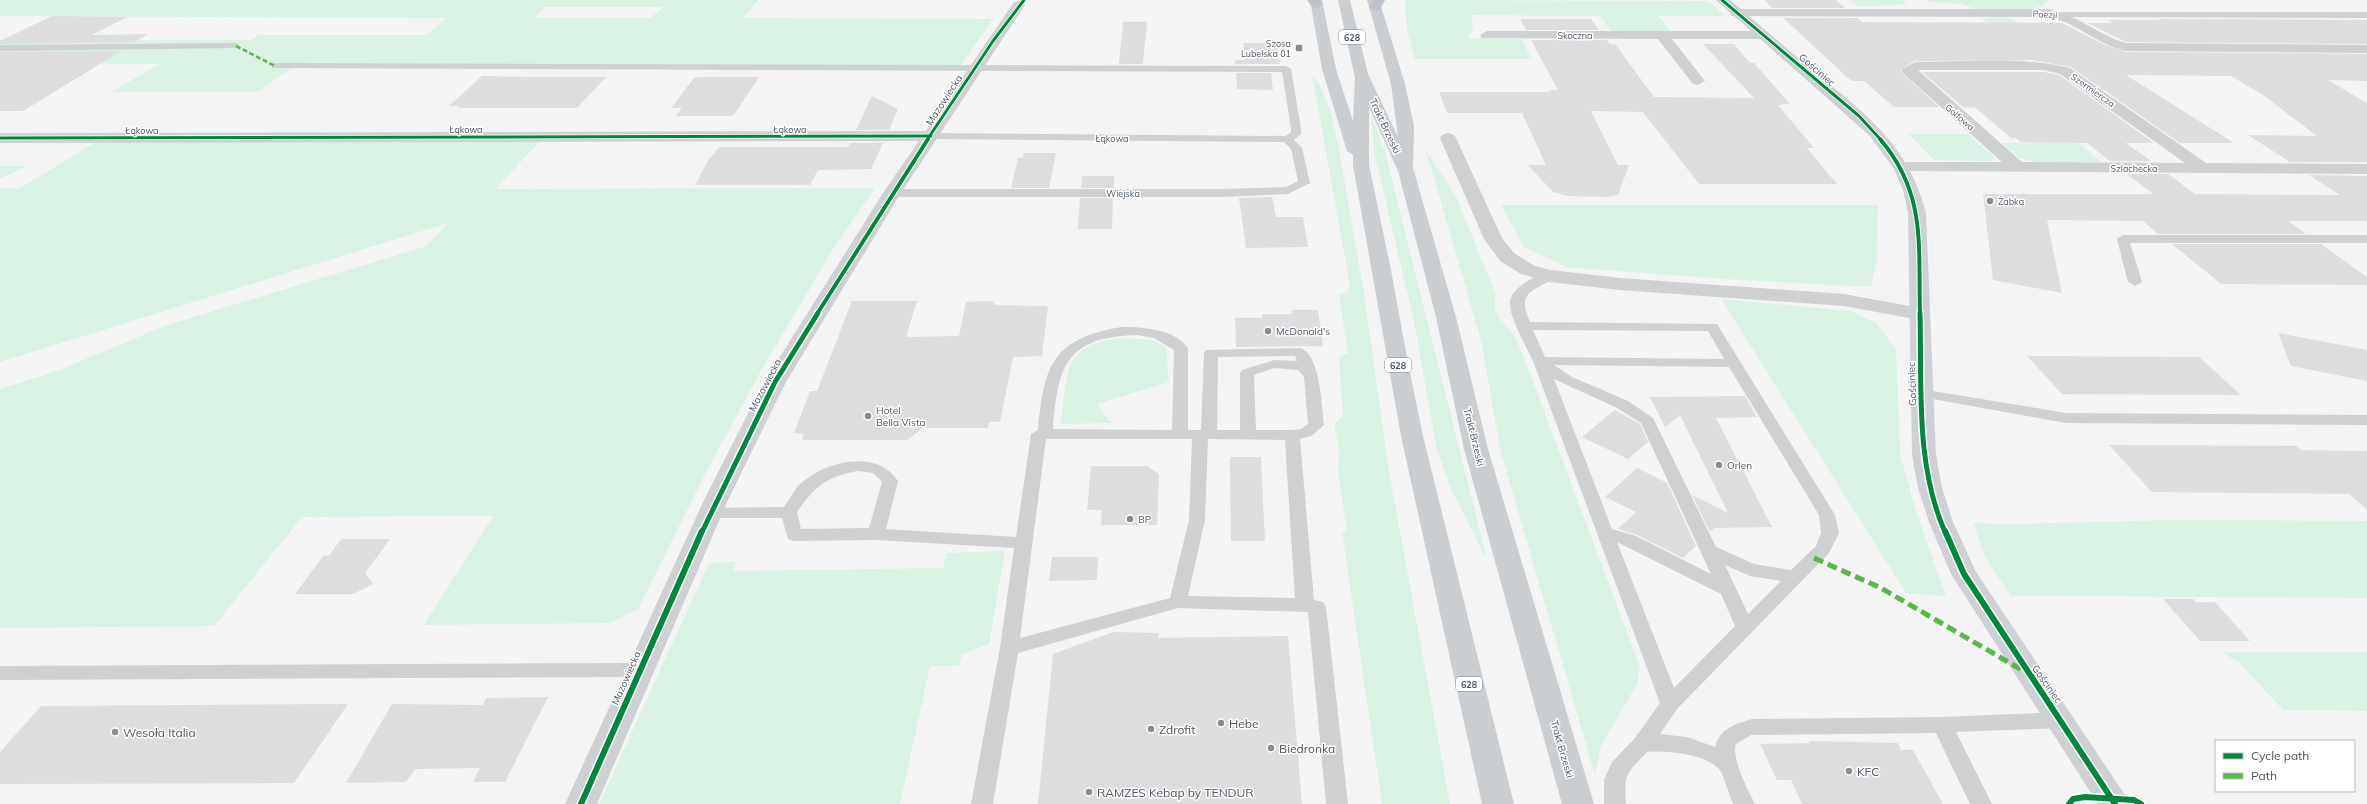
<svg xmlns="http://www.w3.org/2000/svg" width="2367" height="804" font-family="Mulish,sans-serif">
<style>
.green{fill:#d9f2e3;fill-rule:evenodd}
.building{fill:#ddddde}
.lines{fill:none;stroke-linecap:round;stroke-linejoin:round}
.lane{fill:#ced0d2;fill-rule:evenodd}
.street{fill:#ced0d2;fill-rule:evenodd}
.secondary{fill:#ced0d4;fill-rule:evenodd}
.primary{fill:#caced1;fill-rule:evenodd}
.highway{fill:#bec4c9;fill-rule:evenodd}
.quiet-far1{stroke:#58b947;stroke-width:2.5;stroke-dasharray:5 2.5;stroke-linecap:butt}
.quiet{stroke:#58b947;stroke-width:5;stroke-dasharray:10 5;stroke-linecap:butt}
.cycleway-far3-casing{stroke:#fff;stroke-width:4.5}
.cycleway-far2-casing{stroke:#fff;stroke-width:6}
.cycleway-far1-casing{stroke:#fff;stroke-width:8}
.cycleway-casing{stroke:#fff;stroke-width:9}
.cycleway-far3{stroke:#00873e;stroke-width:3}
.cycleway-far2{stroke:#00873e;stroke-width:4}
.cycleway-far1{stroke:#00873e;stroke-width:5}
.cycleway{stroke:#00873e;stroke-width:6}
.poi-dot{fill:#868d94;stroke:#fff;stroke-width:1.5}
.labels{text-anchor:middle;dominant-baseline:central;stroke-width:3;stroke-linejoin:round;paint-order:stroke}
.far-street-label{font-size:9px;fill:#4a5661;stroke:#fff}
.shield{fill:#fff;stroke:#808990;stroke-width:1}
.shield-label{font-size:9px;font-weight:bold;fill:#4a5661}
.far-poi-label{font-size:9px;fill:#4a5661;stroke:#fff;text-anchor:end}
.street-label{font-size:10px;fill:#4a5661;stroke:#fff}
.poi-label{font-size:10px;fill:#4a5661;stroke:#fff;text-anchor:start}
.near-poi-label{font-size:12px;fill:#4a5661;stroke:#fff;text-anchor:start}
</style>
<rect width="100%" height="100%" fill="#f4f4f4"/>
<!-- green -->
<g class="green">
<path d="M0,0H758L743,18L993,19L958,69L292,68L257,92H112L159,64L0,63V40H251L259,35H426L447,18L0,16ZM545,7H663L651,18H534Z"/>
<path d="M1406,0L1708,1L1725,16H1658L1671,31H1611L1600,16L1471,15L1473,29L1468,38L1521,39L1532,59H1415C1409,38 1404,21 1406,0Z"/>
<polygon points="1850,0 1902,0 1907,4 1859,7"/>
<polygon points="1927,0 2049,0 2045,2 2043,6 2030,9 1975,9 1962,4 1930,2"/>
<polygon points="1981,18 2012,18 2045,41 2012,41"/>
<polygon points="1312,74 1320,86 1331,113 1340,155 1364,294 1389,472 1450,804 1382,804 1342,531 1347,531 1338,472 1339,448 1334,424 1343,416 1339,356 1348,354 1339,293 1346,293 1350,286"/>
<polygon points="1371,115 1385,152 1487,560 1450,487 1436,446 1414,321 1374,152"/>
<polygon points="1909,134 1968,134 1994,157 1991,161 1934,160"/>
<polygon points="101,139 541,140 495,189 875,188 835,246 762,369 706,472 638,609 611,623 424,625 493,516 302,517 214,626 0,628 0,389 60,370 164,326 427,246 448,223 0,362 0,188 20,188"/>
<polygon points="2077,142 2102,162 2034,162 2018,157 2002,143"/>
<path d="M1426,151L1456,196L1496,295C1491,317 1503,319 1513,333C1519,344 1523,357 1528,368L1640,667L1637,684L1601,745L1595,775L1501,453L1481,340Z"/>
<polygon points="0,166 27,166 0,179"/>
<polygon points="1501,205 1878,205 1877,260 1871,287 1723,279 1566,267 1524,247"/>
<polygon points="1721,299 1851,311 1876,323 1896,349 1900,454 1917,514 1946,596 1906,593"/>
<path d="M1124,338L1153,340L1166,347L1169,382L1097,404L1111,423L1061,424C1068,373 1061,343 1124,338Z"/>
<polygon points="2174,520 2367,521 2367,598 2011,596 1986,559 1973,523 2011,524"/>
<polygon points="1005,551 989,644 962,654 959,666 930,666 900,804 599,804 709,563 736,562 733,571 943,568 947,553"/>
<polygon points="2222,652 2367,652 2367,711 2283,710 2240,663"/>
</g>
<!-- building -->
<g class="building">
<polygon points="1765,0 1836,0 1845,8 1772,8"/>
<polygon points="52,16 127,17 92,35 148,34 135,42 0,44 0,41"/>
<polygon points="1783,18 1857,18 1862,22 2062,23 2105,45 2125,52 2367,54 2367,81 2328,80 2367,103 2367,162 2290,162 2248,135 2317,136 2263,95 2231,76 2126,75 2234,143 2180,143 2071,67 2032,60 1914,61 1900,71 1939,107 1894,107 1864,81 1852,81 1847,77"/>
<polygon points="1520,19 1591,19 1599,30 1526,30"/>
<polygon points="2158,19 2367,20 2367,44 2126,42 2087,23 2113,23 2108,20 2160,20"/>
<polygon points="1123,22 1147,22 1143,64 1119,64"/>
<polygon points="1531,40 1607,40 1610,44 1615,44 1654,97 1754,98 1703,44 1734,44 1750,63 1754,63 1790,104 1778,105 1814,148 1807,148 1837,184 1699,184 1643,112 1591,111 1618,165 1629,165 1618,195 1607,197 1567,196 1553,192 1528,165 1546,165 1522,113 1447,113 1439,92 1550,92 1549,90 1558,90"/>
<polygon points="1243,43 1277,43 1280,64 1235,64 1235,60 1246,60"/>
<polygon points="121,51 23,111 0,111 0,52"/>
<polygon points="1922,72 2044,72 2059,75 2154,143 2126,143 2151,161 2110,161 2087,143 2021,142 2016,138 2011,138 1976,108 1963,107"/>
<polygon points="1236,73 1271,73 1273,90 1237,89"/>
<polygon points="482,76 537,77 606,77 577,108 457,108 459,106 449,106"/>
<polygon points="702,77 759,77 733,116 676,116 682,108 671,108 694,78"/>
<polygon points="872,96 898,109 889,130 856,130"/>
<polygon points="850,143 883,143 871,169 818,170 810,185 695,185 709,159 720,147 848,147"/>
<polygon points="1024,153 1056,153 1049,188 1011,188 1018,158 1023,158"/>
<polygon points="2127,174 2168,174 2195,194 2340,195 2309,175 2367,176 2367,221 2288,221 2306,234 2158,234 2143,221 2047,220 2062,293 1993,280 1983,194 2153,194"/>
<polygon points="1082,176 1114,176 1114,188 1081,188"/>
<polygon points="1272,197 1276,217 1303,217 1308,247 1246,248 1239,198"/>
<polygon points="1080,198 1113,198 1112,229 1078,229"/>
<polygon points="2172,244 2321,244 2367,277 2367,285 2221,284"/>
<polygon points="852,301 917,301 906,337 959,336 966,302 994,301 994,305 1048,306 1042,356 1013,357 1000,422 989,422 988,428 923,428 907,440 802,440 804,434 794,433 810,391 817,391"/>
<polygon points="1292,310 1318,310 1323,346 1236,347 1235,318 1262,318 1262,314 1292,314"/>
<polygon points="2278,333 2367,350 2367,381 2291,366"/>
<polygon points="2027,356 2199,357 2241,395 2062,394"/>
<polygon points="1745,396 1757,417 1716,418 1772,527 1714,528 1710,532 1692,495 1728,513 1680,415 1665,427 1650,397"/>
<polygon points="1615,410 1640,424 1648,442 1628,459 1582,437"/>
<polygon points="2109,445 2297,446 2301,450 2367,451 2367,510 2349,494 2152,492"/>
<polygon points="1230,457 1261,457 1265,541 1231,541"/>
<polygon points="1091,466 1147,466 1159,474 1157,525 1101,525 1102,510 1087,510"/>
<polygon points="1637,468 1667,483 1696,546 1683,558 1637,535 1618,529 1636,512 1605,497"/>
<polygon points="341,539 390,539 365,573 373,584 353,594 295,594 324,555 329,556"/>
<polygon points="1052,557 1098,557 1097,580 1049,581"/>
<polygon points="2163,599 2193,599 2196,602 2215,602 2250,641 2200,641"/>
<polygon points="1113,632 1159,633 1158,638 1288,636 1302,804 1038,804 1053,654"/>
<polygon points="548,697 505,782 473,782 480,768 415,769 406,782 346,783 392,704 483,705 486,698"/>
<polygon points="348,704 294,783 0,784 0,752 41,706"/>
<polygon points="1809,741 1898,743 1901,750 1913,750 1943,804 1802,804 1791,780 1777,780 1760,744 1810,743"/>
</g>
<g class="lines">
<!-- lane -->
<g class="lane">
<polygon points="2063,12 2367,12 2367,18 2060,17 2060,13"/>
<polygon points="236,43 239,44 239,48 0,51 0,45"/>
<polygon points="275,63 1286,66 1291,69 1301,128 1301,134 1294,140 1302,148 1310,183 1288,194 1221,197 892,197 886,193 892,189 1221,189 1286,187 1298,181 1291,149 1284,142 931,139 926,136 931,133 1285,136 1291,133 1291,128 1282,72 272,68 272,64"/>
<polygon points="2123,235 2367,235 2367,243 2130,243 2142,282 2135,286 2128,282 2117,239"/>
<path d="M1549,272L1556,276L1554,279C1531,291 1517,293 1530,322L1717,324L1835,515L1839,533L1829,553L1677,709L1660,734L1687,737L1715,747C1719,729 1735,724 1752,719L1942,717L2061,712L2068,714L2071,720L2068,726L2061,728L1956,732L1992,804H1970L1936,733L1751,735L1736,744C1731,758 1748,790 1755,804H1733C1729,795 1724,775 1719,769C1705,754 1667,750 1647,752C1626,774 1624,773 1626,804H1604V780L1612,762L1635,738L1660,703L1533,361C1527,348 1507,313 1510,300C1514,286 1536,275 1549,272ZM1533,330L1708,331L1724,359L1545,357ZM1554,365L1729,367L1819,515L1821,533L1816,546L1791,570L1754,564L1716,547L1653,418L1628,401L1572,377ZM1554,379L1617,408L1641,423L1711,574L1636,536L1612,529ZM1617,542L1721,594L1735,626L1674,688ZM1725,565L1750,576L1781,581L1748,614Z"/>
<path d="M1122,327C1143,327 1175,329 1188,348V430H1201L1204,353L1206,350L1300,348C1320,353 1322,407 1324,425L1311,436L1300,439L1314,600L1323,602L1326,607L1348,804H1326L1308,612L1178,608L1018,653L993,804H971L1000,648L1014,548L876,540L794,541L788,539L782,518H711L705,517L703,513L705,509L711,508L784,507C789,500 793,492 798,486C822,462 876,447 898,481L886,529L1016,537L1031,434L1038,430C1044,366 1052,338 1122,327ZM1137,335L1154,338L1174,350L1172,430L1053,429C1058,367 1065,337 1137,335ZM1295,356L1297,361L1274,360L1242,370L1240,373V430H1217L1218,357ZM1274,368L1298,370L1304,377L1308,424L1301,429L1292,430H1256L1254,375ZM1046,439H1192L1189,520L1170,598L1020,638ZM1208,439L1285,440L1295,598L1188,596L1205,520ZM858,471L873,473L882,482L869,528L801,529L797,512C816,485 826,477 858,471Z"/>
<polygon points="1921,389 2066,413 2367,415 2367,425 2066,423 1916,396 1914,393 1916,390"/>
<polygon points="640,663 647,665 650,670 647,675 640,677 0,680 0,666"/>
</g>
<!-- street -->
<g class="street">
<polygon points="1019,1 1025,5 901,193 786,382 728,500 597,804 565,804 704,500 764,382 883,193 919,141 0,143 0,133 926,131 1014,2"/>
<path d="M1737,9H2049C2080,16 2098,35 2126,43L2367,45V53L2125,51C2097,44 2077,23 2049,17L1732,16L1730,13Z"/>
<polygon points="1487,31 1762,31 1769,35 1762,39 1672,39 1705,81 1698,85 1693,84 1658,39 1482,38 1480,35"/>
<path d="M1915,62C1966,62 2021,56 2070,68L2206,163L2367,164V174L1901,171L1895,170L1893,166L1895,162H2002L1903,73L1901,70ZM1918,70H2044L2060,74L2185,163L2022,162Z"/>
<polygon points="1448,133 1454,135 1456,138 1502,238 1514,253 1535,266 1550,270 1620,278 1844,294 1920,308 1927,310 1930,314 1927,318 1920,320 1844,306 1620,290 1549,282 1521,274 1500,261 1484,239 1440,138 1442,135"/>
</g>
<!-- secondary -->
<path class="secondary" d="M1716,0H1730C1757,23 1784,46 1811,69C1863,112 1909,144 1926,213L1936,455L1942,488L1953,522L1976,572L2131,804H2098L1951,574L1929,522L1918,488L1912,455L1908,213L1903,190L1894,169L1870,136Z"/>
<!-- primary -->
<polygon class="primary" points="1310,0 1322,0 1336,69 1353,121 1355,78 1338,0 1350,0 1368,74 1398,137 1391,84 1367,0 1379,0 1405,84 1414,126 1413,168 1456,317 1488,449 1594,804 1562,804 1464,449 1436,317 1398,171 1369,107 1369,165 1391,270 1408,363 1423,436 1514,804 1482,804 1401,436 1353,165 1353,155 1347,151 1322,69"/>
<!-- highway -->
<g class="highway">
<polygon points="1307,0 1320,0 1323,4 1317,8 1312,7"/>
<polygon points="1373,0 1385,0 1380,10 1375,11 1369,7"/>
</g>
<!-- quiet-far1 -->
<polyline class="quiet-far1" points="236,46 275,66"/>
<!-- quiet -->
<polyline class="quiet" points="1814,558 1881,588 2027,673"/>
<!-- cycleway-far3 casing -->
<g class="cycleway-far3-casing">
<g id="cycleway-far3">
<polyline points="1722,0 1859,116 1881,140"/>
<polyline points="0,138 931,136"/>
<polyline points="927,140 993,41 1024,0"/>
</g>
</g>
<!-- cycleway-far2 casing -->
<g class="cycleway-far2-casing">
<g id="cycleway-far2">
<path d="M1880,139C1927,194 1918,246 1920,314"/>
<polyline points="817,314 928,139"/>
</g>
</g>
<!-- cycleway-far1 casing -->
<g class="cycleway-far1-casing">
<g id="cycleway-far1">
<path d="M1920,313C1922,386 1915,464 1945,532"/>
<polyline points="702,532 775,382 818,313"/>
</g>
</g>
<!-- cycleway casing -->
<g class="cycleway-casing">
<g id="cycleway">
<polyline points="1945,531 1964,574 2115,804"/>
<polyline points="581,804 702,531"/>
<polyline points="2069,804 2073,799 2085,797 2134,800 2141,804"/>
</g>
</g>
<!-- cycleway-far3 -->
<use href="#cycleway-far3" class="cycleway-far3"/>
<!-- cycleway-far2 -->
<use href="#cycleway-far2" class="cycleway-far2"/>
<!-- cycleway-far1 -->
<use href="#cycleway-far1" class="cycleway-far1"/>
<!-- cycleway -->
<use href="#cycleway" class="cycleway"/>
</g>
<!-- markers -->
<g class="poi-dot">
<rect x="1295" y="44" width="8" height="8" rx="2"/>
<circle cx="1990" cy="201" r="4"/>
<circle cx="1268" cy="331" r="4"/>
<circle cx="868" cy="416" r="4"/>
<circle cx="1719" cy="465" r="4"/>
<circle cx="1130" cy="519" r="4"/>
<circle cx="1221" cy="723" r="4"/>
<circle cx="1151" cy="729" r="4"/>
<circle cx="115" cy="732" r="4"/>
<circle cx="1271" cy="748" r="4"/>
<circle cx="1849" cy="771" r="4"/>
<circle cx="1089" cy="792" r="4"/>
</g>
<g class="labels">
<!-- far-street labels -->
<g class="far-street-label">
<text transform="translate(2045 14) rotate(3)">Poezji</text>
<text x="1575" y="35">Skoczna</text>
<text transform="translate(2093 90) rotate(35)">Szermiercza</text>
<text transform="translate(1960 117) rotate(41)">Golfowa</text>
<text x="466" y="129">Łąkowa</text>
<text x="790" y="129">Łąkowa</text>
<text x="142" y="130">Łąkowa</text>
<text x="1112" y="138">Łąkowa</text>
<text x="2134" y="168">Szlachecka</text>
<text x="1123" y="193">Wiejska</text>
</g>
<!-- shield labels -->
<g class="shield">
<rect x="1339" y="30" width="26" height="14" rx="3"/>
<rect x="1385" y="358" width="26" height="14" rx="3"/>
<rect x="1456" y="677" width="26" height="14" rx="3"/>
</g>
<g class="shield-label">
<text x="1352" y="37">628</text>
<text x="1398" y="365">628</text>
<text x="1469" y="684">628</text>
</g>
<!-- far-poi labels -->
<g class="far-poi-label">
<text x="1291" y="43">Szosa<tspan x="1291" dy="10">Lubelska 01</tspan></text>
<text x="1998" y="201" text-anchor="start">Żabka</text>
</g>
<!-- street labels -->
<g class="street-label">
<text transform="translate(1817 70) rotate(41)">Gościniec</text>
<text transform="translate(944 100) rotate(-57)">Mazowiecka</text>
<text transform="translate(1385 126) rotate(65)">Trakt Brzeski</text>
<text transform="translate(1912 384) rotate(-92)">Gościniec</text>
<text transform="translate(765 385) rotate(-62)">Mazowiecka</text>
<text transform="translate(1474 437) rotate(76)">Trakt Brzeski</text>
<text transform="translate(626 678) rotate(-66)">Mazowiecka</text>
<text transform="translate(2047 684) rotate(55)">Gościniec</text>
<text transform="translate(1562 749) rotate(74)">Trakt Brzeski</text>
</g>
<!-- poi labels -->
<g class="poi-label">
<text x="1276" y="331">McDonald's</text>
<text x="876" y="410">Hotel<tspan x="876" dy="12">Bella Vista</tspan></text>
<text x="1727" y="465">Orlen</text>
<text x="1138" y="519">BP</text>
</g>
<!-- near-poi labels -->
<g class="near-poi-label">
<text x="1229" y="723">Hebe</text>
<text x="1159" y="729">Zdrofit</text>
<text x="123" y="732">Wesoła Italia</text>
<text x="1279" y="748">Biedronka</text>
<text x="1857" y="771">KFC</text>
<text x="1097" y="792">RAMZES Kebap by TENDUR</text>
</g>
</g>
<!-- legend -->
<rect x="2215" y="740" width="140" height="52" fill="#ffffff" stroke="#b7bbc0"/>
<rect x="2223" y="753" width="20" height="6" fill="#00873e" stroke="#b7bbc0"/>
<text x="2251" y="760" font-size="12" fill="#4a5661">Cycle path</text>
<rect x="2223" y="773" width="20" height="6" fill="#58b947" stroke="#b7bbc0"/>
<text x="2251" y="780" font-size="12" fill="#4a5661">Path</text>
</svg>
